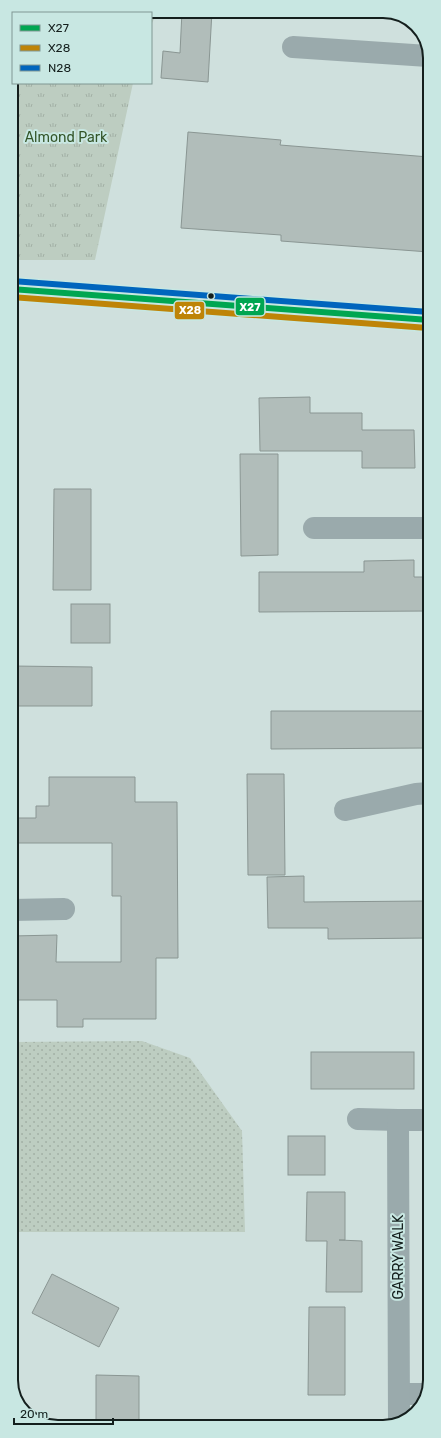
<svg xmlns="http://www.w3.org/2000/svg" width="441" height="1438" font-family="Rubik,sans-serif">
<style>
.grass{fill:url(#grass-dots)}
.park{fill:url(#park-tufts)}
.building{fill:#b1bdba;stroke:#8a9693}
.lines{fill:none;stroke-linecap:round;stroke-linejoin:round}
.street{stroke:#9aaaac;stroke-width:22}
.secondary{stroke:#96a9aa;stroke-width:22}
.bus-1-casing{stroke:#c8e7e2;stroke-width:9}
.bus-2-casing{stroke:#c8e7e2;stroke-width:9}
.bus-3-casing{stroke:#c8e7e2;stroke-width:9}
.bus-1{stroke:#00a651;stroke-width:6}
.bus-2{stroke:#be8407;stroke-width:6}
.bus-3{stroke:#0065bd;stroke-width:6}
.bus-dot{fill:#141f1d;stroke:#c8e7e2;stroke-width:1.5}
.labels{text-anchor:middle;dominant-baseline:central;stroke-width:4;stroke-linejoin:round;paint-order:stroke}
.park-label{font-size:14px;fill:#345529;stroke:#c8e7e2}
.street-label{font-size:14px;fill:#141f1d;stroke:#c8e7e2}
.rim{fill:none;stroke:#141f1d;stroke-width:2}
.line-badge{stroke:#c8e7e2;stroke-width:1.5}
.badge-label{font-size:11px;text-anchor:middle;font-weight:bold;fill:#fff}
</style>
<defs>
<pattern id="grass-dots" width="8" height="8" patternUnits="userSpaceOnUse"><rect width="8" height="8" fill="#bdcdc1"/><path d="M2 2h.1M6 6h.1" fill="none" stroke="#a2b0a5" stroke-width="1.8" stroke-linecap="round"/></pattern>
<pattern id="park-tufts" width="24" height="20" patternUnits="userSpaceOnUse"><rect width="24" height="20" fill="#bdcdc1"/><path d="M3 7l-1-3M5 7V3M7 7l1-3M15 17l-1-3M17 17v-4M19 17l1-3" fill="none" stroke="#a2b0a5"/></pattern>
</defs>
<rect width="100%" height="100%" fill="#cfe0dd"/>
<!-- grass -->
<polygon class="grass" points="142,1041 190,1058 242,1131 245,1232 12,1232 12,1042"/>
<!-- park -->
<g class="park">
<polygon points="59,11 158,11 151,25 151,13 54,13"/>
<polygon points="13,51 13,83 133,83 95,260 11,260 11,56"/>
</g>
<!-- building -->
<g class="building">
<polygon points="182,11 212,11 208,82 161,78 163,51 180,53"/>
<polygon points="188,132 281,140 280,145 429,157 429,252 281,241 281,235 181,228"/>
<polygon points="310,397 310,413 362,413 362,430 414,430 415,468 362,468 362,451 260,451 259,398"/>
<polygon points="240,454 278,454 278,555 241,556"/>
<polygon points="54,489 91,489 91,590 53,590"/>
<polygon points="414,560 414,577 429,577 429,611 259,612 259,572 364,572 364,561"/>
<rect x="71" y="604" width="39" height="39"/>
<polygon points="12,666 92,667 92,706 12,706"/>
<polygon points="271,711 426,711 427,748 271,749"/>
<polygon points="247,774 284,774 285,875 248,875"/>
<polygon points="49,777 135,777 135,802 177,802 178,958 156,958 156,1019 83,1019 83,1027 57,1027 57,1000 12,1000 12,936 57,935 56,962 121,962 121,896 112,896 112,843 12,843 12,818 36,818 36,806 49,806"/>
<polygon points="304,876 304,902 429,901 429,938 328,939 328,928 268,928 267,877"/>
<rect x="311" y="1052" width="103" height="37"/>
<rect x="288" y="1136" width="37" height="39"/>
<polygon points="307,1192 345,1192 345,1240 339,1240 362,1241 362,1292 326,1292 327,1241 306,1241"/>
<polygon points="52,1274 119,1308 99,1347 32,1313"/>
<polygon points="309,1307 345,1307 345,1395 308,1395"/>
<polygon points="96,1375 139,1376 139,1427 96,1427"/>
</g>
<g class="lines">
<!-- street -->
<g class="street">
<polyline points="293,47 428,56"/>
<polyline points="314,528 429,528"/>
<polyline points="345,810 416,794 429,793"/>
<polyline points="12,910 64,909"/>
<polyline points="358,1119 398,1120"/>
<polyline points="399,1394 425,1394"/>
<polyline points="399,1423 398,1120 430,1120"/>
</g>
<!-- secondary -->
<polyline class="secondary" points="11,289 429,320"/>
<!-- bus-1 casing -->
<g class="bus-1-casing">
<polyline id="bus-1" points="11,289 429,320"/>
</g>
<!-- bus-2 casing -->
<g class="bus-2-casing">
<polyline id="bus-2" points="11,297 428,328"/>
</g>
<!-- bus-3 casing -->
<g class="bus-3-casing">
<polyline id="bus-3" points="12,281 429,312"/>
</g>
<!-- bus-1 -->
<use href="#bus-1" class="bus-1"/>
<!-- bus-2 -->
<use href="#bus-2" class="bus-2"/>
<!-- bus-3 -->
<use href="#bus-3" class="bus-3"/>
</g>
<!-- markers -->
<circle class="bus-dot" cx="211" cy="296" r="3.5"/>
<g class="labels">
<!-- park labels -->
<g class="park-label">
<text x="66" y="137">Almond Park</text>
</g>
<!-- street labels -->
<g class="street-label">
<text transform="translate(398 1257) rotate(-90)">GARRY WALK</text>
</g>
</g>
<!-- crop -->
<path d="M0 0H441V1438H0ZM58 18H383A40 40 0 0 1 423 58V1380A40 40 0 0 1 383 1420H58A40 40 0 0 1 18 1380V58A40 40 0 0 1 58 18Z" fill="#c8e7e2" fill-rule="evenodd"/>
<path class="rim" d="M58 18H383A40 40 0 0 1 423 58V1380A40 40 0 0 1 383 1420H58A40 40 0 0 1 18 1380V58A40 40 0 0 1 58 18Z"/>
<g class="line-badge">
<rect x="235" y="297" width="30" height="19" rx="4" fill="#00a651"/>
<rect x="174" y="301" width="31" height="19" rx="4" fill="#be8407"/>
</g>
<g class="badge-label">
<text x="250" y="311">X27</text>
<text x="190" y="314">X28</text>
</g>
<!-- legend -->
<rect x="12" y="12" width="140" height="72" fill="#c8e7e2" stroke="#809793"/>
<rect x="20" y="25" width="20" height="6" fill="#00a651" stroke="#809793"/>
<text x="48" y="32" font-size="12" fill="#141f1d">X27</text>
<rect x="20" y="45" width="20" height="6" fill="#be8407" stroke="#809793"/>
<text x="48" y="52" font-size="12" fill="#141f1d">X28</text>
<rect x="20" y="65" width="20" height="6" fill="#0065bd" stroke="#809793"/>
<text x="48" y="72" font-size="12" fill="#141f1d">N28</text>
<!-- scale -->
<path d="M14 1418v6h99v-6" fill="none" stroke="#141f1d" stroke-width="2"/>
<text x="20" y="1418" font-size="12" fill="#141f1d" stroke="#c8e7e2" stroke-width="3" paint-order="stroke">20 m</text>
</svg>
